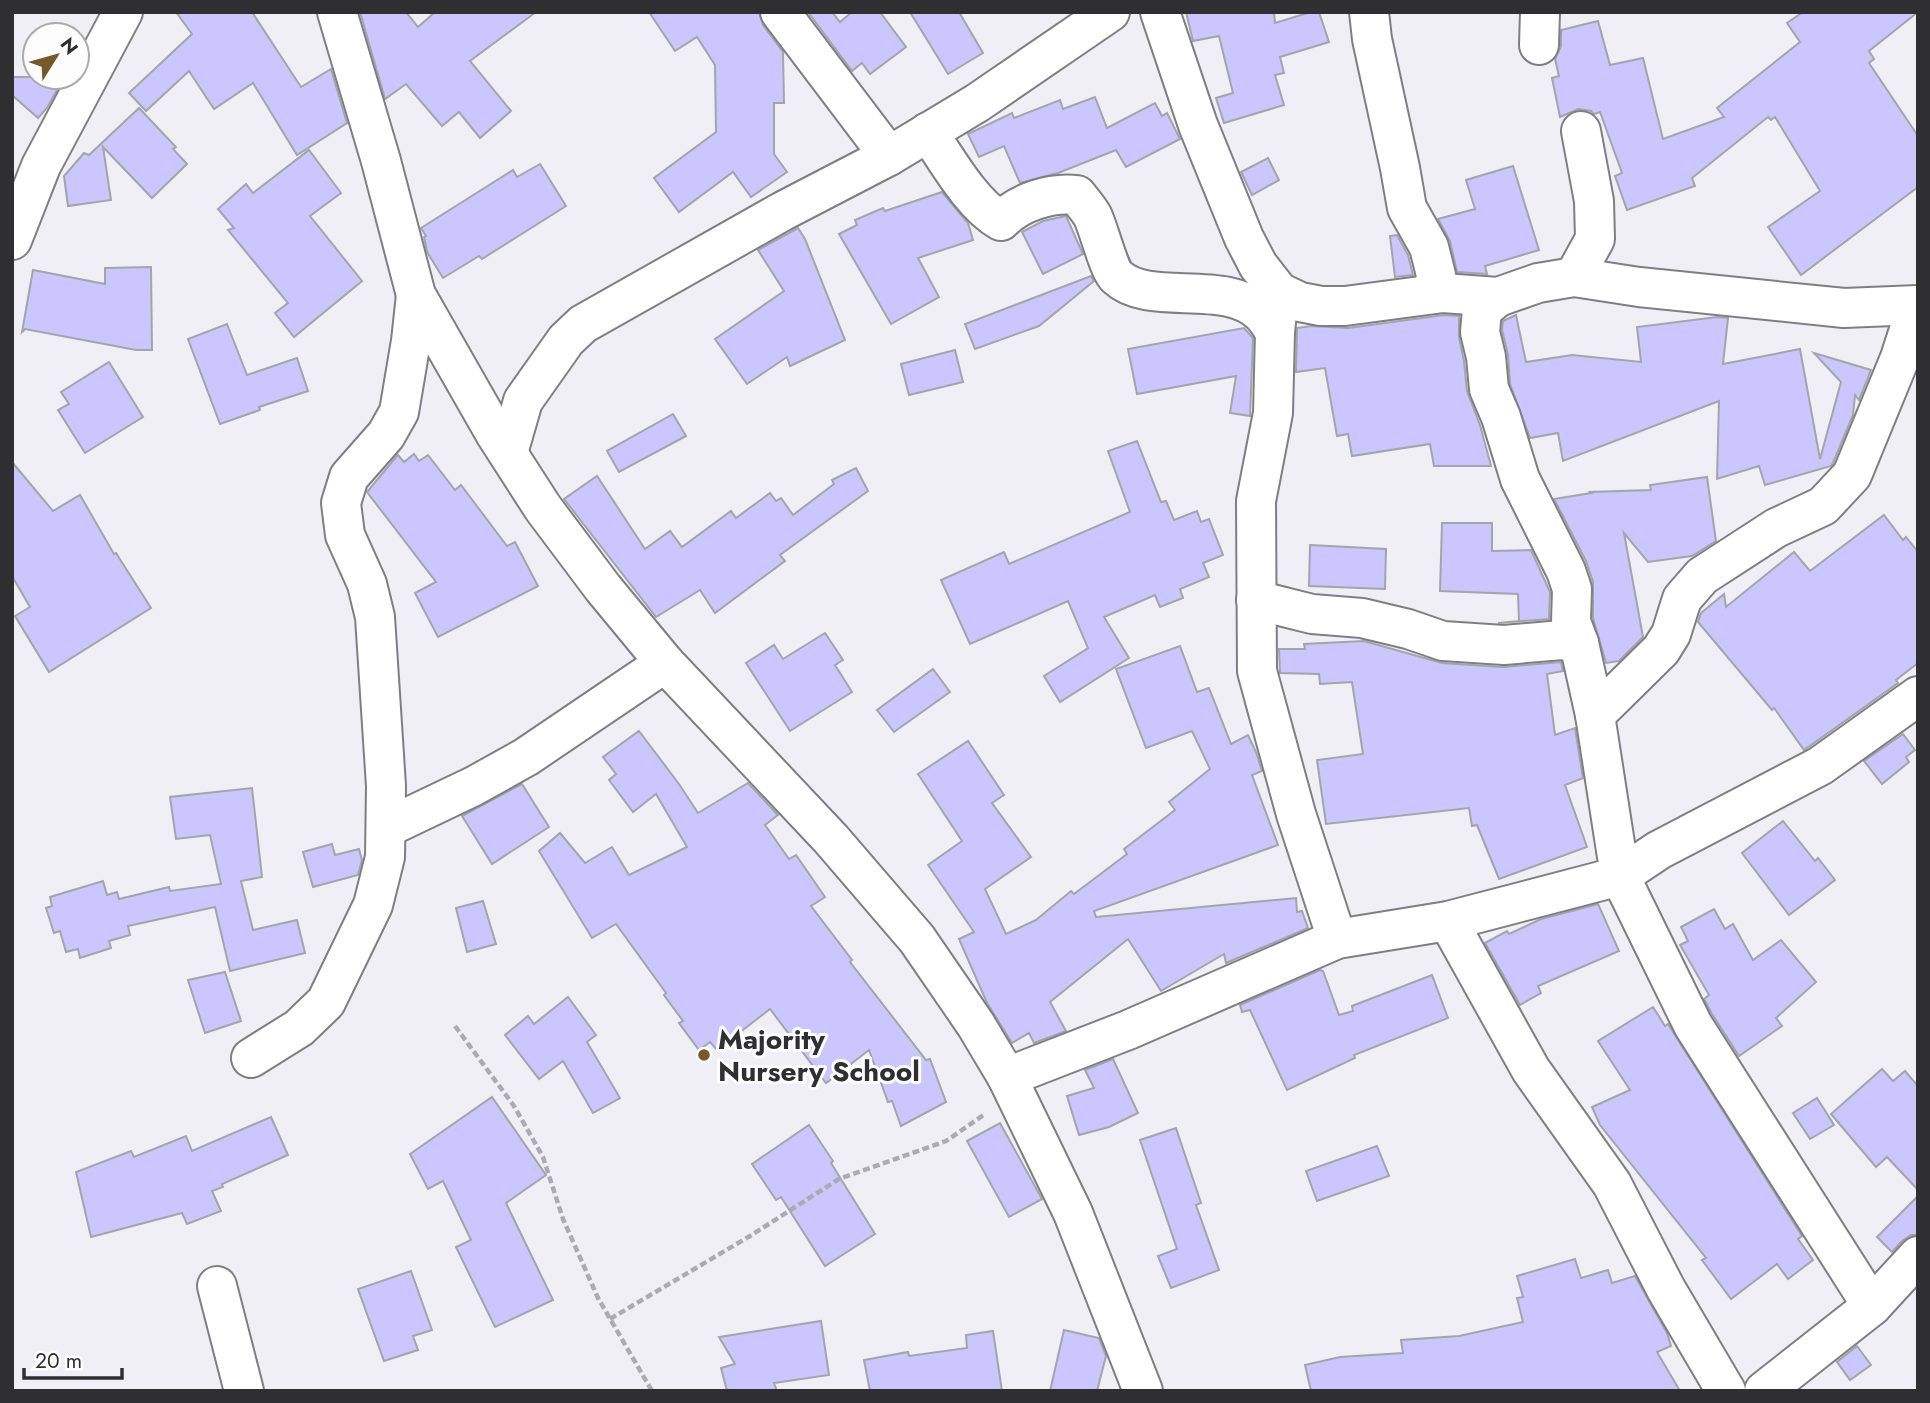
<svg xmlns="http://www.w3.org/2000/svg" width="1930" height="1403" font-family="Jost,sans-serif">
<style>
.building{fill:#cbc6fe;stroke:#a4a4a9;stroke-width:2}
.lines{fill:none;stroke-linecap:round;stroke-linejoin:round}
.minor-casing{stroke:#7f7f83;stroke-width:42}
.path{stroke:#acacb0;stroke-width:4.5;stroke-dasharray:7 3.5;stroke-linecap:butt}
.minor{stroke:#fff;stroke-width:38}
.poi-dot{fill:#74592b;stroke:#fdfdfe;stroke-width:2.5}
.labels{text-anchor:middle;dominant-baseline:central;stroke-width:6;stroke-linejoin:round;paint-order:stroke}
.poi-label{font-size:28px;font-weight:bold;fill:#2f2f31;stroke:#fdfdfe;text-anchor:start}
</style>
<rect width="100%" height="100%" fill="#f0eff5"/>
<!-- building -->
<g class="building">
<polygon points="176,12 252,12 301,87 331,69 347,123 297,155 253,83 214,109 189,71 146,111 129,93 192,34"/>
<polygon points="360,12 406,12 418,27 435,12 536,12 470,61 511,111 480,138 459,112 442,126 406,84 385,99"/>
<polygon points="649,12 759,12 763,25 783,52 784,103 774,103 774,154 787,172 751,197 733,172 679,212 654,178 716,132 715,65 697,37 675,51"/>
<polygon points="808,12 832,12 840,22 852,12 880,12 906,47 870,74 862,63 852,71"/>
<polygon points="910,12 959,12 983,53 948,74"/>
<polygon points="1186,12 1274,12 1275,23 1311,12 1319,12 1329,42 1280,57 1284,73 1275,75 1284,105 1224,123 1216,98 1233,93 1219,36 1193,41"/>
<polygon points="1803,12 1918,12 1869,51 1874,59 1869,63 1918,136 1918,187 1801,275 1768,227 1820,191 1775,117 1771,120 1768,117 1692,178 1695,186 1627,210 1615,176 1622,173 1600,112 1594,114 1591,111 1578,109 1560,117 1552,78 1559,76 1555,59 1561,46 1561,30 1598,21 1610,65 1643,58 1663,139 1724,117 1717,108 1800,42 1787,23"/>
<polygon points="12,77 64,77 47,108 38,118 12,95"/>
<polygon points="1095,97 1107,128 1155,103 1162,116 1167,113 1180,139 1126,167 1116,150 1058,173 1020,183 1004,146 979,157 968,134 1012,113 1014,118 1060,100 1063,109"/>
<polygon points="139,108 176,147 173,149 187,164 152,198 103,147 111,200 68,206 64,176 84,153 89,155"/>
<polygon points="309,150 341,193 310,216 362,281 294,337 275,313 288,303 228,230 234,228 218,209 246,184 253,193"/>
<polygon points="1268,158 1279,180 1252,195 1241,172"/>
<polygon points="540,164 566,206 482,259 479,256 443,278 427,252 424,237 426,236 421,228 513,170 517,177"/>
<polygon points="1513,166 1539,250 1485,266 1487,274 1457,272 1450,241 1438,219 1475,209 1466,180"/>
<polygon points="942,192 968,223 973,240 918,258 939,297 891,324 839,234 857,225 855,220 883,208 885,211"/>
<polygon points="1066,216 1083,254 1043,274 1022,232 1043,221"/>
<polygon points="798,228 805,239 845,340 790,366 787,357 747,384 715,339 784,291 758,250"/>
<polygon points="1397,235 1408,255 1413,275 1395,277 1390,236"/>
<polygon points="151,267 152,350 136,350 25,329 22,332 33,270 105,284 105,268"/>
<polygon points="1091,276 1094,281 1039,326 975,349 965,324"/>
<polygon points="1444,315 1459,316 1459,337 1464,361 1467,391 1480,425 1491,466 1434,466 1430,444 1352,456 1348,434 1337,436 1325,368 1296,372 1297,328 1311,326 1348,328"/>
<polygon points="1516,315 1526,362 1572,355 1641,362 1637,327 1717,317 1728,318 1723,364 1800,349 1820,459 1841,382 1814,353 1871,370 1859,400 1855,395 1853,415 1833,463 1831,466 1765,485 1759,466 1717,479 1719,401 1563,461 1558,433 1530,438 1510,384 1508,355 1502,330 1503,321"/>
<polygon points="227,324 247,375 297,358 308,391 259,407 260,410 220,424 188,339"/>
<polygon points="1244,328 1253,338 1250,416 1230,413 1236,376 1137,394 1128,349"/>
<polygon points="955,350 963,382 909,395 901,364"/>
<polygon points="109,362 143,417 85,453 58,410 69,404 61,392"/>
<polygon points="673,414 686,436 619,472 607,451"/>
<polygon points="1137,441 1161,502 1166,501 1174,520 1197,511 1201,522 1209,519 1223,555 1203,563 1209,577 1180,589 1183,598 1160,607 1155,595 1104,617 1129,658 1060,702 1044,676 1088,648 1068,601 970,644 941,580 1004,552 1009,564 1130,512 1108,451"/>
<polygon points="414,454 419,461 428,455 455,490 461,485 507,546 515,542 538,586 438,637 415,593 436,582 367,492 396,457 398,455 404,462"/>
<polygon points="12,462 53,511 80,495 114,554 116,553 151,608 49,672 15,616 30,607 12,576"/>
<polygon points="856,468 868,491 780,555 785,561 715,613 700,590 656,617 564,499 597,476 645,549 670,531 682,547 731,511 736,518 770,493 776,501 781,498 793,515 834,484 832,480"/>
<polygon points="1707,477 1716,541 1692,556 1648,562 1624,533 1643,637 1619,661 1606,663 1593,618 1593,582 1586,561 1554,499 1591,493 1590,492 1651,490 1650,485"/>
<polygon points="1884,515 1903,540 1906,537 1918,552 1918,663 1896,680 1898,683 1804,750 1774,708 1772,710 1698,622 1701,613 1724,594 1726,607 1794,552 1810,571"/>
<polygon points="1442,523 1492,523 1492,551 1531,550 1550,592 1549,619 1498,623 1519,621 1518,594 1440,591"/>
<polygon points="1310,545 1386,549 1385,589 1309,586"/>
<polygon points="825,633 843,660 835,665 852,692 790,731 746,663 774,645 783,659"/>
<polygon points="1364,641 1442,663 1503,667 1561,662 1563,671 1547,674 1555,735 1575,728 1583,778 1565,785 1587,847 1499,879 1477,825 1472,826 1469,808 1326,824 1317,760 1363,754 1352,682 1320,684 1319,674 1280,673 1279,649 1305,649 1304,644"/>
<polygon points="1180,646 1197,692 1209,688 1231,744 1248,735 1256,752 1262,771 1252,775 1278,845 1094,911 1096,917 1296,898 1297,912 1302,911 1308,928 1226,963 1224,954 1161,991 1128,939 1050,1002 1066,1031 1034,1043 1029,1033 1012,1043 987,1003 959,939 974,932 928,865 962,841 918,774 968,741 1004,795 992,803 1031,857 985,889 1006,934 1036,920 1071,891 1074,894 1127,854 1124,849 1175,810 1169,802 1210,769 1192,731 1146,748 1116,669"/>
<polygon points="933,669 950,692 894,732 877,710"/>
<polygon points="639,731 679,784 698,813 748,783 778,815 765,825 789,859 796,855 825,897 811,906 852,960 850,962 926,1060 930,1059 946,1102 901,1126 892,1101 888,1102 869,1050 826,1083 770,1009 717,1050 710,1042 699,1050 679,1023 683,1021 664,995 666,993 616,924 592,938 539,851 560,833 585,863 612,847 629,875 687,847 656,794 633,812 609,780 616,774 603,757"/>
<polygon points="1903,734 1915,750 1906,757 1909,762 1882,784 1864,761"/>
<polygon points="522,784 549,827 492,864 462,816"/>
<polygon points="252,788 262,877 241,881 253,930 297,920 305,953 230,971 215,907 128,926 130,935 109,941 111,948 80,958 78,949 66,952 60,931 54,933 46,908 52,906 50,897 103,881 107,895 117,892 119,899 169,887 170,891 221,884 210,835 176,839 170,797"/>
<polygon points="1783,821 1815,861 1818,858 1835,880 1789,915 1742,853"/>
<polygon points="332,844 335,855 359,849 362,860 358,875 313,887 303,852"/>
<polygon points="483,901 496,944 467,952 456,908"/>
<polygon points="1598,904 1619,951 1538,986 1541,993 1520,1005 1485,943 1507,931 1509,934 1541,919"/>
<polygon points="1714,909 1725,929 1733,924 1753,960 1781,940 1816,982 1776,1018 1782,1026 1739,1056 1712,1014 1704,999 1709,995 1680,945 1688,941 1681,927"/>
<polygon points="1320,970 1323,971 1339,1015 1353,1011 1352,1006 1432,975 1448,1018 1354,1055 1355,1058 1287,1090 1250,1010 1242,1012 1240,1005"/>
<polygon points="225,972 241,1021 205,1033 188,980"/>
<polygon points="568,997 596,1035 587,1042 620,1098 593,1113 563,1061 539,1079 505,1035 528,1016 534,1024"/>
<polygon points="1653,1007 1665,1026 1668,1024 1802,1236 1798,1239 1813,1260 1788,1279 1777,1264 1731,1299 1702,1260 1706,1258 1600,1125 1592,1107 1630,1090 1598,1041"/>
<polygon points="1113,1059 1138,1113 1109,1127 1079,1135 1067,1096 1094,1088 1085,1070"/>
<polygon points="1882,1069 1893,1081 1905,1071 1918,1086 1918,1190 1887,1157 1876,1167 1831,1114"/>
<polygon points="492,1097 546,1175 506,1203 553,1300 495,1327 456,1247 471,1240 443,1181 428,1189 410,1154"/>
<polygon points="1817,1098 1834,1125 1810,1139 1793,1113"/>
<polygon points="271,1117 288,1155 222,1184 223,1187 212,1191 221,1211 187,1224 182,1213 91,1237 76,1172 131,1151 134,1157 186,1136 192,1151"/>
<polygon points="1000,1123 1042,1199 1009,1217 967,1141"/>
<polygon points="809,1125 833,1161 831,1163 875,1234 825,1266 781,1197 776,1200 752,1164"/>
<polygon points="1176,1128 1201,1203 1196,1205 1219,1270 1171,1288 1158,1256 1177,1249 1140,1140"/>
<polygon points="1377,1146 1389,1176 1317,1201 1306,1171"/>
<polygon points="1918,1196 1918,1235 1911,1235 1902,1241 1892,1252 1877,1237"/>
<polygon points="1575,1259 1581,1278 1608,1270 1612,1283 1635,1276 1667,1333 1671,1346 1657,1352 1680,1391 1311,1391 1305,1365 1340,1357 1403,1353 1401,1340 1459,1336 1523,1322 1517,1298 1523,1297 1517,1276"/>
<polygon points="411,1271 432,1330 413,1336 418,1350 384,1361 358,1289"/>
<polygon points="821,1321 829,1375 774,1383 777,1391 727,1391 721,1368 735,1364 719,1337"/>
<polygon points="1064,1330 1099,1338 1106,1356 1097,1391 1050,1391"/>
<polygon points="993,1331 1002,1391 870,1391 864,1360 908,1352 909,1356 967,1348 966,1335"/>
<polygon points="1857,1346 1871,1365 1850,1380 1837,1362"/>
</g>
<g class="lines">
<!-- minor casing -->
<g class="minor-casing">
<g id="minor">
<polyline points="337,12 381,161 416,295 496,435 543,508 603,588 665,663 831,839 917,939 976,1025 1007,1077 1073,1213 1143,1391"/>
<polyline points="780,12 889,156"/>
<polyline points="1160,12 1198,125 1244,238 1258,265 1279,292 1300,302 1321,306 1345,306 1443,293 1498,297 1538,283 1574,277 1639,287 1844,308 1918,305"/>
<polyline points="1369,12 1372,39 1400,168 1407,208 1429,247 1436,275 1433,294"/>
<polyline points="1539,45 1540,12"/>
<path d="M928,132C947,160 972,205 1001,221C1019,202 1051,192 1077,195C1082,202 1089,209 1093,217C1099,230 1109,270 1117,277C1150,308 1226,277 1262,314C1267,319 1271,326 1275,332"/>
<polyline points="12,240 41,166 123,12"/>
<polyline points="1574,277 1595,239 1594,201 1581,131"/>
<polyline points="1279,292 1275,332 1273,413 1256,501 1257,671 1296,814 1337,939"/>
<polyline points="1498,297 1482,310 1480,332 1486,357 1489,389 1501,417 1520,479 1566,571 1572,589 1571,622 1579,643 1595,715 1620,876 1693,1025 1872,1306"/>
<polyline points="508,453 523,401 566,340 583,324 783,211 889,156 977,103 1110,12"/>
<polyline points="1256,600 1312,614 1362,618 1408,629 1443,641 1504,645 1562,640 1579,643"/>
<polyline points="1595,715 1661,650 1671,634 1682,599 1702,576 1776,528 1823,506 1852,475 1900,358 1917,305"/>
<polyline points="386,828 474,786 526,757 665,663"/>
<polyline points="1448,921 1531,1070 1612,1184 1666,1289 1726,1391"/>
<polyline points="251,1058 299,1028 326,1002 373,905 385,857 386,786 375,617 367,584 345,535 341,503 349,477 386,435 399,412 411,341 416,295"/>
<polyline points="1007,1077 1128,1030 1337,939 1448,921 1620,876 1659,850 1820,766 1918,696"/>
<polyline points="217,1286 244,1391"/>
<polyline points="1764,1391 1872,1306 1918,1256"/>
</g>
</g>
<!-- path -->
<g class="path">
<polyline points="455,1026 514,1106 543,1157 563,1219 598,1298 652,1391"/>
<polyline points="610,1319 750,1236 839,1179 946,1141 985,1114"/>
</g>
<!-- minor -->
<use href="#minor" class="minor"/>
</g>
<!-- markers -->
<circle class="poi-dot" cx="704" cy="1055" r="7"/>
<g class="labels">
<!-- poi labels -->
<g class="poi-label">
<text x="718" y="1039">Majority<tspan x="718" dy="32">Nursery School</tspan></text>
</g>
</g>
<!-- border -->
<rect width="1930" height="1403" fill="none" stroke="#2f2f31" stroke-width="28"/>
<!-- north arrow -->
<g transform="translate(56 56) rotate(53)"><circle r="33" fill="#fdfdfe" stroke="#ababac" stroke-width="2"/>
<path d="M0-5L12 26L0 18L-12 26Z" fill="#74592b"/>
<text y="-10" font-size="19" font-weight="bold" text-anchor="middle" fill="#2f2f31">N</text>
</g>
<!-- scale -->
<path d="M24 1368v10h98v-10" fill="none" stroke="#2f2f31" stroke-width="3.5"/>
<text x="35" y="1368" font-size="21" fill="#2f2f31" stroke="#fdfdfe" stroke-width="5" paint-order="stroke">20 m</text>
</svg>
